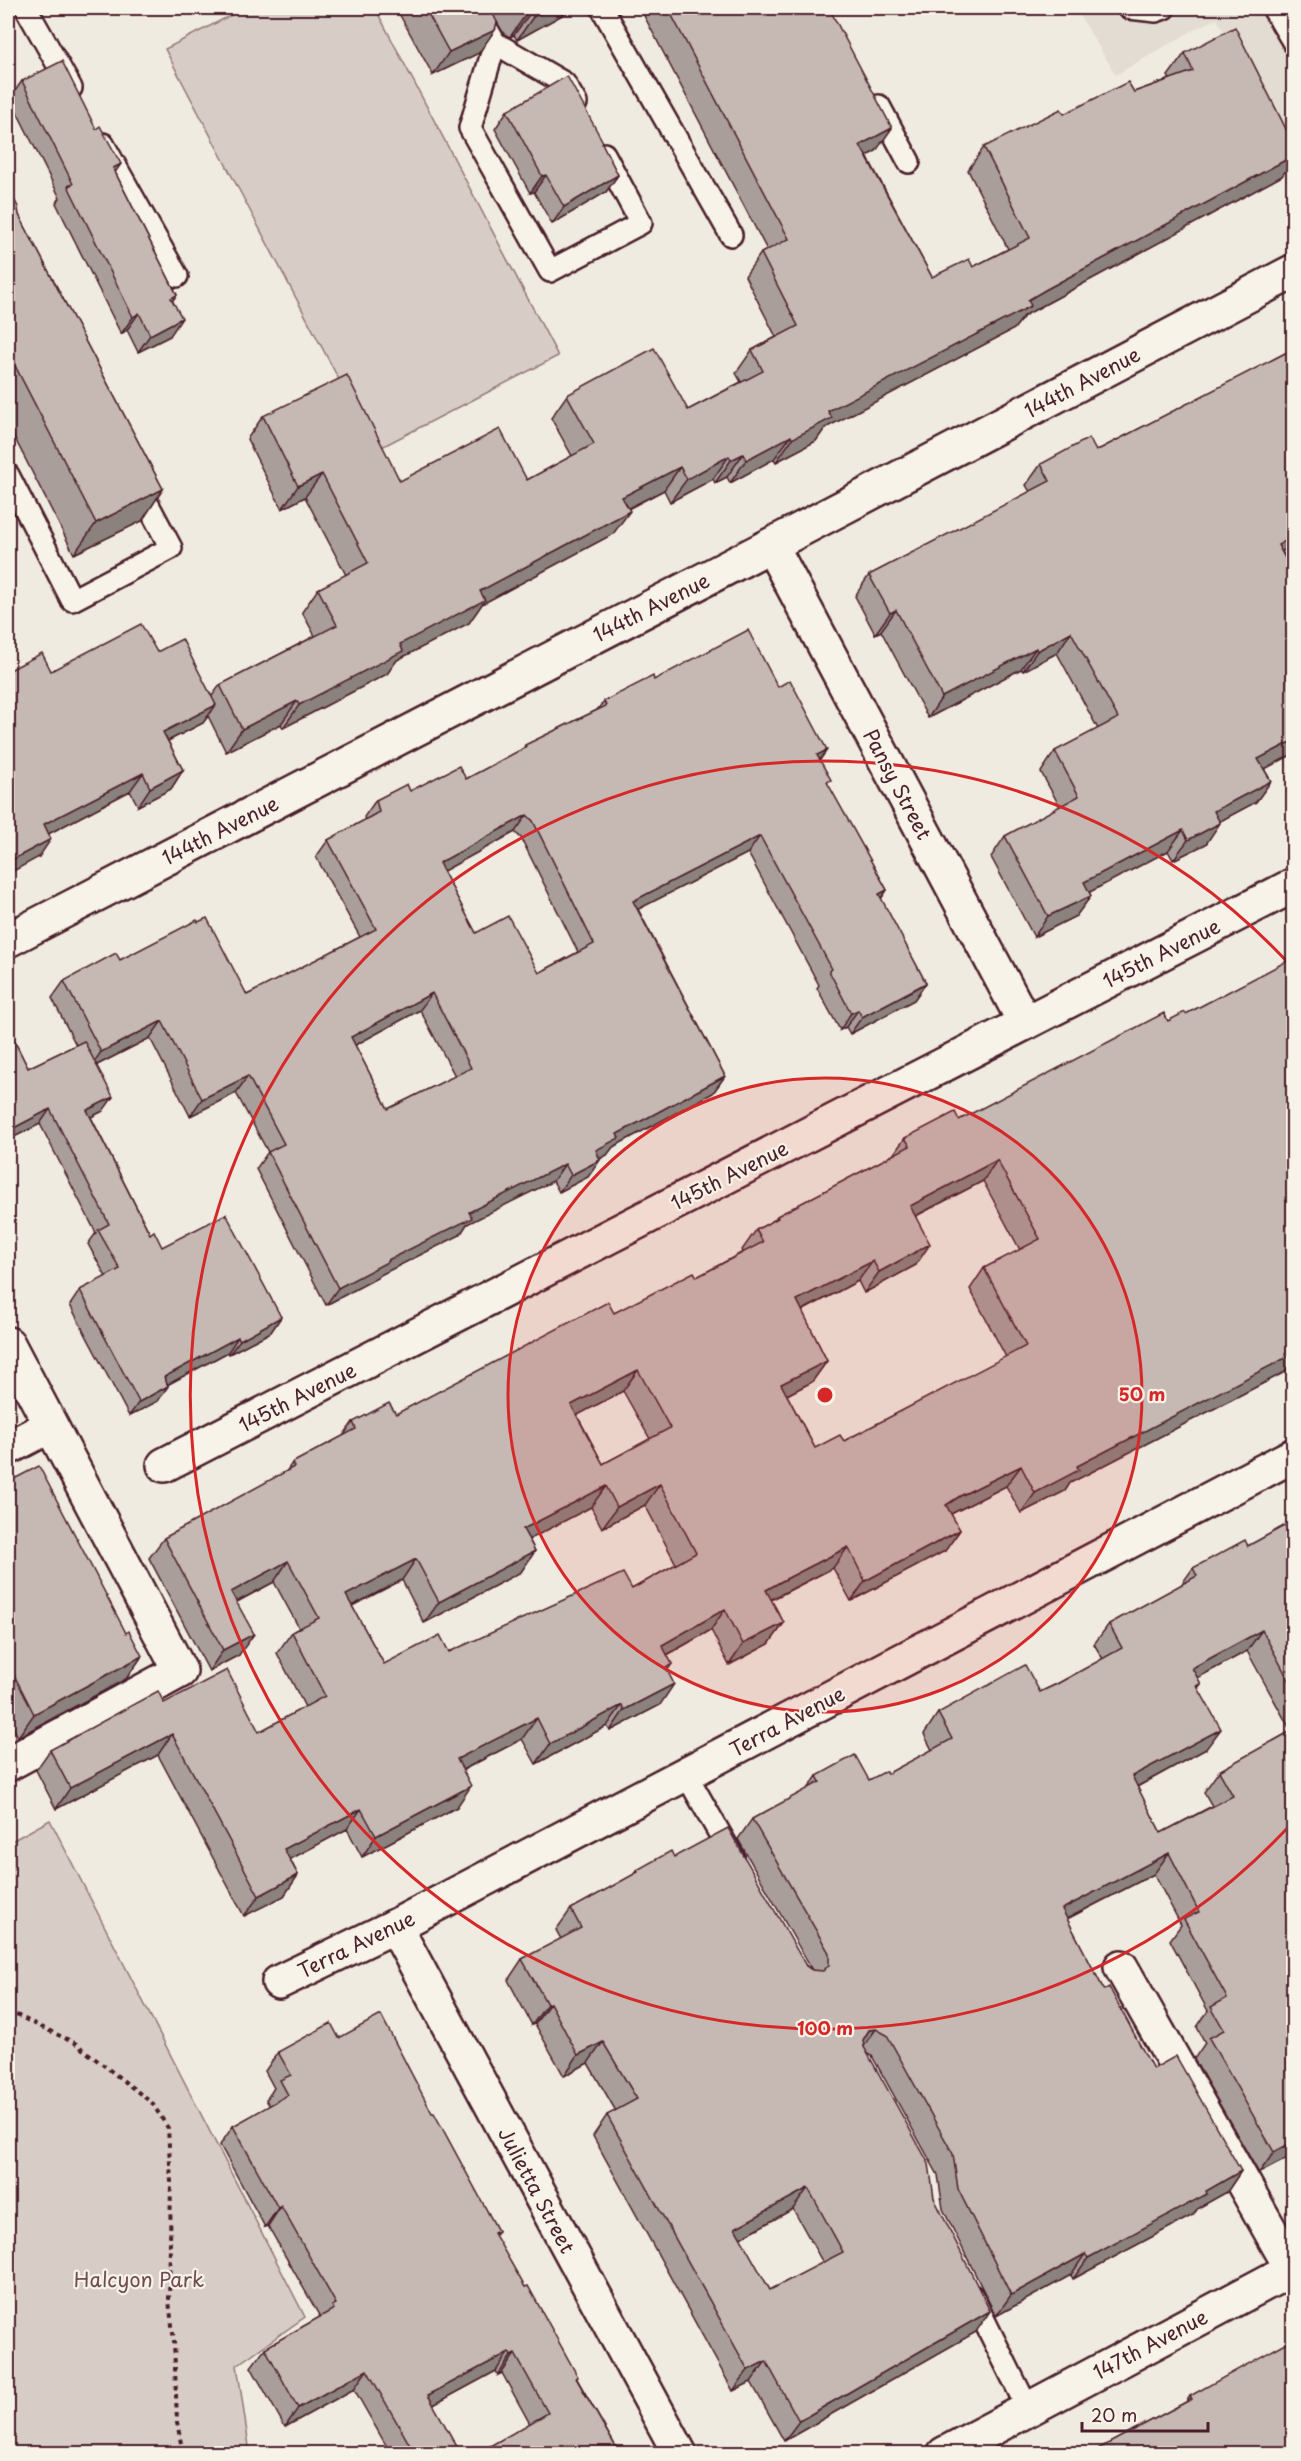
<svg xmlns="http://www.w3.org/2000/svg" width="1301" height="2461" font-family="'Playpen Sans',sans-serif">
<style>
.built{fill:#e3dcd2}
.green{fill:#d8cdc6;stroke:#917678;stroke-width:1.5}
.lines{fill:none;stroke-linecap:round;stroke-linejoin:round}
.service-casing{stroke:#4a1f2b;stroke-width:26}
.minor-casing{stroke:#4a1f2b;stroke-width:38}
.path{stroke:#4a1f2b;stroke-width:4;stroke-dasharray:4.5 4.5;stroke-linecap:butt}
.service{stroke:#f7f3e8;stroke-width:21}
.minor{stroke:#f7f3e8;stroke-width:33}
.wall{fill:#aa9e9a;stroke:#4a1f2b;stroke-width:1.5;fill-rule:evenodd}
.shaded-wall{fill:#8b817d;stroke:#4a1f2b;stroke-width:1.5}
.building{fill:#c6b8b3;stroke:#4a1f2b;stroke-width:1.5;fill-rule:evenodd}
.ring{fill:none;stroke:#d62828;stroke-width:3}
.labels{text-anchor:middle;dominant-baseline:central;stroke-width:4.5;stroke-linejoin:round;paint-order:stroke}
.street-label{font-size:20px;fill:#4a1f2b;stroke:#f7f3e8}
.park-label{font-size:20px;fill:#6e4a52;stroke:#f7f3e8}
.centre{fill:#d62828;stroke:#f7f3e8;stroke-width:3}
.ring-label{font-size:18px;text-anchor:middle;font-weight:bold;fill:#d62828;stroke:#f7f3e8;stroke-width:4.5;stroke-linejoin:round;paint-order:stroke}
</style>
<rect width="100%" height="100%" fill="#f0ebe0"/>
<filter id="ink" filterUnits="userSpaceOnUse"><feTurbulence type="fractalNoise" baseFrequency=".0167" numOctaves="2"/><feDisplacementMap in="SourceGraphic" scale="12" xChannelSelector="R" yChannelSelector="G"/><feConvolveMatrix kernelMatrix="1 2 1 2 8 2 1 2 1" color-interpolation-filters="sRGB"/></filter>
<g filter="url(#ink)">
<!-- built -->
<polygon class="built" points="1075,8 1293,8 1293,161 1217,19 1197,28 1116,75"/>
<!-- green -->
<g class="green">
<polygon points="245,8 375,8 558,356 376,450 165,49"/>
<polygon points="50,1820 305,2317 237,2365 250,2453 8,2453 8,1843"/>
</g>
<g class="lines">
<!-- service casing -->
<g class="service-casing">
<g id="service">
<polyline points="26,8 71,88"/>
<polyline points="475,8 495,43 564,83 576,103"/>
<polyline points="602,8 731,235"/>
<polyline points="1129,8 1156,11 1164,8"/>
<polyline points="1273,8 1294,43"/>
<polyline points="495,43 470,128 550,271 641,223 604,154"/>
<polyline points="879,106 909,162"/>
<polyline points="103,144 177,276"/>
<polyline points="8,475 72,600 171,548 137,484"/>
<polyline points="686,1774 733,1857"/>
<polyline points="972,2296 1028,2409"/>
</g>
</g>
<!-- minor casing -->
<g class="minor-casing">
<g id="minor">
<polyline points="771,545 1025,1023"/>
<polyline points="8,940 771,545 1294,271"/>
<polyline points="8,1344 180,1671 8,1764"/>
<polyline points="8,1448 50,1426"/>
<polyline points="164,1465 1294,885"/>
<polyline points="395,1926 680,2454"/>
<polyline points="1121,1967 1292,2269"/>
<polyline points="279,1982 395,1926 1294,1455"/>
<polyline points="944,2454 1294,2268"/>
</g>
</g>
<!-- path -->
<polyline class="path" points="8,2011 75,2043 152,2103 168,2128 171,2182 169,2301 174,2341 177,2422 183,2454"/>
<!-- service -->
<use href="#service" class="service"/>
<!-- minor -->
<use href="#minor" class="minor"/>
</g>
<!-- wall -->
<g class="wall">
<polygon points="396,8 570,8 566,13 517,40 514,35 510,37 504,34 497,22 479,53 433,75"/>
<polygon points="640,8 829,8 876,151 867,156 932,277 973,267 1008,249 968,170 984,147 1064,114 1134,92 1170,79 1168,76 1185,53 1282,176 1029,313 1024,316 1014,329 825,428 816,441 776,462 774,459 730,483 727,477 715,483 713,479 670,502 664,490 628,509 613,534 482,604 469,623 397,660 387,674 283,728 281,724 226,752 208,716 203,723 168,741 183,770 171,789 138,806 130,791 48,834 39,857 51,671 157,652 212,696 220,685 315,636 302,612 318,589 346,575 305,497 282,509 247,439 263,416 400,481 527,480 572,456 551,418 567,395 688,410 741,382 736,373 752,350 776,337 745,276 761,253 767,250"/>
<polygon points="22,81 115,172 177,295 173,300 170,336 138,352 127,330 121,334 56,203 60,198 10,98"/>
<polygon points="507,111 603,142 602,144 618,175 606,192 552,224 534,192 530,193 495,129"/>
<polygon points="8,187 19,215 163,489 142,521 74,554 8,425"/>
<polygon points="1293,349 1293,545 1282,551 1293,573 1293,754 1264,769 1271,781 1256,802 1220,821 1206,844 1173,860 1168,851 1089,892 1091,896 1076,916 1034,937 991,857 1005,836 1060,807 1041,772 1055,751 1098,729 1057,653 1023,671 1021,669 928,718 881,631 875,634 855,596 869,575 1030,492 1026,485 1041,464 1096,451"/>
<path d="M654,680L778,687L820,760L828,785L887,890L881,899L926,983L914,1000L850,1034L846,1027L840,1030L817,988L819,985L748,853L638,909L725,1076L713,1093L613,1147L607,1155L600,1159L588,1177L559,1192L553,1181L467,1224L460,1235L380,1275L377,1278L326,1305L256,1169L268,1152L236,1093L190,1116L150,1038L97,1065L103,1111L91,1117L150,1234L162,1247L281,1317L271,1332L229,1354L228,1352L167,1385L168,1386L158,1401L129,1416L70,1305L80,1290L106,1277L88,1244L96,1233L40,1124L8,1140V1028L28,1068L76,1045L52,998L64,981L120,960L198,922L247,995L360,937L316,857L328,840L365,820L364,817L376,800L410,791L466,779L523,749L525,745L597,710L604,701ZM515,832L521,838L578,952L539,973L476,933L443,871ZM420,1010L455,1076L388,1109L355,1045Z"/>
<path d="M1293,952V1337H1292L1285,1372L1070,1483L1065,1491L1021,1513L1006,1486L951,1514L960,1530L945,1551L851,1601L833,1568L771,1600L784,1623L769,1644L729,1665L711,1630L667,1655L672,1664L667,1671L660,1705L610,1731L607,1726L536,1764L522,1739L463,1770L457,1807L362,1857L347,1829L290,1859L298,1875L284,1896L244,1916L158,1755L56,1809L36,1770L50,1750L164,1703L259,1732L305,1707L277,1653L292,1632L299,1628L274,1582L237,1602L239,1655L209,1671L149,1558L164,1538L286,1472L292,1463L343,1436L353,1422L396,1414L614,1313L697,1277L743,1252L742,1250L756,1230L774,1220L777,1216L893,1155L905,1138L959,1120L1168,1021L1186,1014L1287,962ZM983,1181L1020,1250L984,1268L970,1289L1006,1357L844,1441L815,1448L787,1395L812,1382L827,1361L802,1311L858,1281L864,1293L916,1265V1216ZM623,1391L650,1439L603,1464L577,1415ZM645,1505L676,1564L632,1589L449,1652L384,1664L352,1606L402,1580L424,1623L521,1572L535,1551L529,1539L591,1507L602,1528Z"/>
<polygon points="8,1482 126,1633 142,1656 126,1679 18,1737 8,1717"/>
<path d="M1293,1521V2162L1289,2165L1286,2159L1259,2173L1194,2059L1205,2043L1197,2027L1208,2011L1170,1940L1181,1925L1154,1874L1067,1919L1104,1990L1153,2069L1241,2171L1227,2192L1198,2208L1193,2215L1073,2279L1071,2275L996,2316L943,2209L938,2175L872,2056L867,2053L934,2198L976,2332L784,2441L751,2382L733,2391L593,2136L607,2115L616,2111L588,2063L564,2076L535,2024L532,2025L508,1980L522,1959L561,1939L556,1930L571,1909L633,1875L637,1870L674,1857L812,1970L738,1839L752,1819L808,1789L817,1776L869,1780L887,1774L932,1750L924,1734L938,1713L1040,1692L1057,1684L1103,1659L1094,1644L1109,1624L1181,1585L1193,1568L1248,1546ZM1247,1651L1291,1731L1219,1771L1204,1792L1212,1806L1161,1833L1137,1787L1206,1749L1198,1688L1201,1684L1197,1678ZM793,2209L823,2263L770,2290L740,2238Z"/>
<polygon points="339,2038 432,2113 498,2231 495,2236 616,2447 611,2454 476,2454 530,2424 502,2373 498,2375 496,2371 433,2405 461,2454 391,2454 354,2389 285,2427 251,2367 265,2348 320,2317 268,2226 265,2227 220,2145 233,2126 270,2106 266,2100 274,2088 265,2071 278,2052"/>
<polygon points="1190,2396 1293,2454 1094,2454 1098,2449 1186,2402"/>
</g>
<!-- shaded-wall -->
<g class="shaded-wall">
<polygon points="550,8 570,8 566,13 517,40 533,17"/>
<polygon points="531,12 514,35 510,37 526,14"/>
<polygon points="495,30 479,53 433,75 449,52"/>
<polygon points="892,128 876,151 844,168 860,145"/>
<polygon points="1293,156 1293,161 1282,176 1029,313 1024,316 1014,329 825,428 816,441 776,462 792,439 828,411 1045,290"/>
<polygon points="121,164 109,181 113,168"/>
<polygon points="546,175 534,192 530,193 542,176"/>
<polygon points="618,175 606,192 552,224 564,207"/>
<polygon points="139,313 127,330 121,334 133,317"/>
<polygon points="182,318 170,336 138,352 150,335"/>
<polygon points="791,436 774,459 730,483 746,460"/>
<polygon points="743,454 727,477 715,483 731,460"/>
<polygon points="729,456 713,479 670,502 687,479"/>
<polygon points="680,467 664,490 605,520 622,497"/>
<polygon points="322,474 305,497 282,509 298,486"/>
<polygon points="163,489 142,521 74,554 96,523"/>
<polygon points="630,511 613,534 482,604 469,623 397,660 387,674 283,728 299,705 400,644 480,591"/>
<polygon points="1293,532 1293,545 1281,552 1278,545 1287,535"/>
<polygon points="896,610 881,631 875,634 890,613"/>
<polygon points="1071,632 1057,653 1023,671 1037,651"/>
<polygon points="1036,648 1021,669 928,718 942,697"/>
<polygon points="297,701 281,724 226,752 242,729"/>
<polygon points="216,705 203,723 150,750 163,732"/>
<polygon points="1293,741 1293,754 1244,780 1258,759"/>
<polygon points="827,750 815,767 817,755"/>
<polygon points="183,770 171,789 138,806 150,788"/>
<polygon points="143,773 130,791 31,843 44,824"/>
<polygon points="1271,781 1256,802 1200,832 1214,811"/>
<polygon points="527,815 515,832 427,880 439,863"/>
<polygon points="1220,823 1206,844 1173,860 1188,840"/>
<polygon points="1183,830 1168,851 1069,903 1084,882"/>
<polygon points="760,836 748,853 621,918 633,901"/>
<polygon points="51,839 39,857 8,874 8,862"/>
<polygon points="887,890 875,907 879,894"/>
<polygon points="1091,896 1076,916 1034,937 1048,916"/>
<polygon points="926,983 914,1000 850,1034 862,1017"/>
<polygon points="432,993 420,1010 339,1054 351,1037"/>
<polygon points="858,1010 846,1027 840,1030 851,1013"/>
<polygon points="162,1021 150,1038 89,1069 101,1052"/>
<polygon points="248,1076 236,1093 190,1116 202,1099"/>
<polygon points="725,1076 713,1093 613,1147 607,1155 584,1167 596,1150 617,1134"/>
<polygon points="113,1097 103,1111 77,1124 87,1110"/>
<polygon points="50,1109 40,1124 8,1140 8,1131"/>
<polygon points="600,1160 588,1177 559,1192 571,1175"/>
<polygon points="997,1160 983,1181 896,1226 910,1206"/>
<polygon points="565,1164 553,1181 467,1224 460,1235 380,1275 377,1278 326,1305 338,1288 469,1212"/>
<polygon points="930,1244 916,1265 864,1293 879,1272"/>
<polygon points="873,1261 858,1281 782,1321 797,1300"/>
<polygon points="281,1317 271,1332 229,1354 240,1340"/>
<polygon points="1293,1323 1293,1337 1272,1348 1287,1327"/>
<polygon points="238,1337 228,1352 154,1392 164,1377"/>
<polygon points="1293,1354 1293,1360 1285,1372 1070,1483 1065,1491 1021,1513 1035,1493 1077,1466"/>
<polygon points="827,1361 812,1382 767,1405 781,1384"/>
<polygon points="638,1370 623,1391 557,1426 571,1405"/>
<polygon points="168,1386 158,1401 129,1416 139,1402"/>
<polygon points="1021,1466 1006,1486 945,1517 946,1505 960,1496"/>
<polygon points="660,1484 645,1505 602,1528 617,1507"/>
<polygon points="606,1486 591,1507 509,1550 523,1529"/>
<polygon points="960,1530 945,1551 851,1601 865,1581"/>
<polygon points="848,1547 833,1568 766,1602 766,1590 780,1582"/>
<polygon points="535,1551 521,1572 424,1623 439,1602"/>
<polygon points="416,1559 402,1580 332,1616 346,1595"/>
<polygon points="288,1561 274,1582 217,1612 231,1592"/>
<polygon points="725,1609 711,1630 647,1666 662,1645"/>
<polygon points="784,1623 769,1644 729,1665 743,1644"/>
<polygon points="1262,1630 1247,1651 1177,1689 1192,1668"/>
<polygon points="254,1634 239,1655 209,1671 223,1650"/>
<polygon points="142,1656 126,1679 18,1737 34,1714"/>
<polygon points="13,1673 8,1681 8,1676"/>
<polygon points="674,1684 660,1705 610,1731 624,1710"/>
<polygon points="622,1705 607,1726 536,1764 550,1744"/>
<polygon points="537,1718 522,1739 443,1780 457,1759"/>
<polygon points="1221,1729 1206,1749 1118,1797 1132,1776"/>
<polygon points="172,1734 158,1755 56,1809 70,1788"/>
<polygon points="471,1786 457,1807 362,1857 376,1836"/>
<polygon points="361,1809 347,1829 270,1870 284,1849"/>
<polygon points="1169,1853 1154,1874 1047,1929 1062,1909"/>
<polygon points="298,1875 284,1896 244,1916 259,1896"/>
<polygon points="550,2003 535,2024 532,2025 547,2004"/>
<polygon points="876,2029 862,2049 854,2051 869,2030"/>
<polygon points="603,2042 588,2063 564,2076 578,2055"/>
<polygon points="1293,2142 1293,2149 1286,2159 1259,2173 1274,2152"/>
<polygon points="1241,2171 1227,2192 1198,2208 1193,2215 1073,2279 1088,2258"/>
<polygon points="808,2188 793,2209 720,2249 735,2228"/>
<polygon points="281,2206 268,2226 265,2227 278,2208"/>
<polygon points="1085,2254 1071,2275 996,2316 1011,2295"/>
<polygon points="990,2311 976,2332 784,2441 799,2421"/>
<polygon points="509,2352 496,2371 415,2415 428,2395"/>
<polygon points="515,2354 502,2373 498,2375 511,2356"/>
<polygon points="766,2361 751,2382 733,2391 748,2370"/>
<polygon points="367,2370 354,2389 285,2427 298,2408"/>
<polygon points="616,2447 611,2454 604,2454"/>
</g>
<!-- building -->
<g class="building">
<polygon points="425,8 490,8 497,22 495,30 449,52"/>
<polygon points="519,8 550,8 533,17 531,12 526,14 520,11"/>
<polygon points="668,8 829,8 892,128 860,145 932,277 969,259 973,267 1030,238 984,147 1061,109 1064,114 1128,82 1134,92 1193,71 1185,53 1235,27 1293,143 1293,156 1045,290 1028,300 1031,306 828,411 832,418 792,439 791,436 746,460 743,454 731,460 729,456 687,479 680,467 622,497 630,511 480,591 485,600 400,644 403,651 299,705 297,701 242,729 220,685 337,625 318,589 368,563 322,474 298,486 263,416 347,375 400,481 500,429 527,480 594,444 567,395 654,348 688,410 763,371 752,350 798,326 761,253 789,239"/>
<polygon points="62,61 96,129 100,126 121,164 113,168 177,295 171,298 182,318 150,335 139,313 133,317 68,186 73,184 22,81"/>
<polygon points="567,76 603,142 602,143 618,175 564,207 546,175 542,176 507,111"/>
<polygon points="8,187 18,207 19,215 163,489 96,523 8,352"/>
<polygon points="1293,349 1293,532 1287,535 1289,539 1278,545 1293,573 1293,741 1258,759 1271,781 1214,811 1220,823 1188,840 1183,830 1084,882 1091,896 1048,916 1005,836 1079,796 1055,751 1118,718 1071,632 1037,651 1036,648 942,697 896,610 890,613 869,575 1050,481 1041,464 1089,438 1096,451"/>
<polygon points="141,624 157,652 182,639 216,705 163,732 183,770 150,788 143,773 44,824 51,839 8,862 8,671 42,653 51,671"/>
<path d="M748,630L778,687L790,680L827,750L817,755L831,780L827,782L887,890L879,894L926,983L862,1017L858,1010L851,1013L829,971L832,969L760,836L633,901L725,1076L617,1134L619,1138L596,1150L600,1160L571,1175L565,1164L469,1212L472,1218L388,1260L389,1261L338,1288L268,1152L284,1144L248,1076L202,1099L162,1021L101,1052L64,981L116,953L120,960L197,920L198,922L207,918L247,995L376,929L328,840L379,812L376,800L407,784L410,791L459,766L466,779L526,747L525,745L606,706L604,701L653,676L654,680ZM527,815L533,821L594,944L539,973L508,916L476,933L439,863ZM432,993L471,1068L388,1109L351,1037Z"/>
<path d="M1293,958V1323L1287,1327L1293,1339V1354L1077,1466L1079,1470L1035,1493L1021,1466L960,1496L946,1505L960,1530L865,1581L848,1547L780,1582L766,1590L784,1623L743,1644L725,1609L662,1645L672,1664L666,1668L674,1684L624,1710L622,1705L550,1744L537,1718L457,1759L471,1786L376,1836L361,1809L284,1849L298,1875L259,1896L172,1734L70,1788L50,1750L158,1691L164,1703L227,1670L259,1732L325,1696L292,1632L319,1618L288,1561L231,1592L254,1634L223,1650L164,1538L294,1467L292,1463L356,1429L353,1422L389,1403L396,1414L608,1302L614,1313L694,1272L697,1277L763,1242L756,1230L778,1218L777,1216L910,1146L905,1138L955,1112L959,1120L1164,1013L1168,1021L1185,1012L1186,1014ZM997,1160L1040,1239L984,1268L1026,1346L844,1441L840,1435L815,1448L781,1384L827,1361L797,1300L873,1261L879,1272L930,1244L910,1206ZM638,1370L670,1428L603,1464L571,1405ZM660,1484L696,1553L632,1589L623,1573L449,1652L440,1635L384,1664L346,1595L416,1559L439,1602L535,1551L523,1529L606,1486L617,1507Z"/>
<polygon points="8,1028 28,1068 84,1041 113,1097 87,1110 150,1234 154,1231 162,1247 226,1214 281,1317 240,1340 238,1337 164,1377 168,1386 139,1402 80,1290 120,1269 98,1230 109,1224 50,1109 8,1131"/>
<polygon points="39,1466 126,1633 129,1631 142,1656 34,1714 13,1673 8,1676 8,1482"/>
<path d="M1293,1521V1688L1262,1630L1192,1668L1201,1684L1197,1686L1221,1729L1132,1776L1161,1833L1233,1796L1219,1771L1293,1730V2142L1274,2152L1209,2038L1224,2030L1211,2007L1227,1998L1184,1919L1199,1912L1169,1853L1062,1909L1104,1990L1109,1987L1153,2069L1176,2056L1241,2171L1206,2191L1207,2194L1088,2258L1085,2254L1011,2295L958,2189L953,2154L887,2035L876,2029L869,2030L863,2040L864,2047L929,2164L934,2198L990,2311L799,2421L766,2361L748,2370L607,2115L637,2099L603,2042L578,2055L550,2003L547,2004L522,1959L581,1928L571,1909L638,1872L637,1870L671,1851L674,1857L728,1828L806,1966L812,1970L823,1971L829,1965V1953L752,1819L820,1782L817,1776L855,1755L869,1780L886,1771L887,1774L952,1739L938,1713L1025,1665L1040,1692L1057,1684L1122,1648L1109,1624L1197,1576L1193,1568L1245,1540L1248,1546ZM808,2188L843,2252L770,2290L735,2228Z"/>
<polygon points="381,2015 432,2113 434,2113 498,2231 494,2233 525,2287 528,2286 578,2377 576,2378 616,2447 604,2454 476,2454 548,2413 515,2354 511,2356 509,2352 428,2395 461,2454 415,2454 367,2370 298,2408 265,2348 334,2309 332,2306 336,2304 281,2206 278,2208 233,2126 288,2095 280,2080 291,2075 278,2052 331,2023 339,2038"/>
<polygon points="1293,2339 1293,2454 1218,2454 1216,2449 1206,2454 1095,2454 1099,2452 1098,2449 1192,2399 1190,2396"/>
</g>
</g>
<!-- distance rings -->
<circle cx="825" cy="1395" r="317" fill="#d62828" fill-opacity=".12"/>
<g class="ring">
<circle cx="825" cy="1395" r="317"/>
<path d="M1292 1823A634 634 0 1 1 1292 967"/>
</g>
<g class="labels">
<!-- street labels -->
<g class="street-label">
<text transform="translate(1082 382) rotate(-28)">144th Avenue</text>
<text transform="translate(651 607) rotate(-27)">144th Avenue</text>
<text transform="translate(898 784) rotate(62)">Pansy Street</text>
<text transform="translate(220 830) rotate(-27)">144th Avenue</text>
<text transform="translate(1161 953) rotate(-27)">145th Avenue</text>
<text transform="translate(729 1175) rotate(-27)">145th Avenue</text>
<text transform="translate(297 1397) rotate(-27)">145th Avenue</text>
<text transform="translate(787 1721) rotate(-28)">Terra Avenue</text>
<text transform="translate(356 1944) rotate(-26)">Terra Avenue</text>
<text transform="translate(537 2190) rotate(62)">Julietta Street</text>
<text transform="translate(1150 2344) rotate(-28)">147th Avenue</text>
</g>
<!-- park labels -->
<g class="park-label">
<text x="139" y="2279">Halcyon Park</text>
</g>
</g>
<circle cx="825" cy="1395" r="9" class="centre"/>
<g class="ring-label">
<text x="1142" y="1401">50 m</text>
<text x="825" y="2035">100 m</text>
</g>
<!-- margin -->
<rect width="1301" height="2461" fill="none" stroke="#f7f3e8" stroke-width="30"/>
<rect x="15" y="15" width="1271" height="2431" fill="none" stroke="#4a1f2b" stroke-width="2" filter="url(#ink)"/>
<!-- scale -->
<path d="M1082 2422v9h126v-9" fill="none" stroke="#4a1f2b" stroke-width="3"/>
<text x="1091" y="2422" font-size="18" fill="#4a1f2b" stroke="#f7f3e8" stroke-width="4.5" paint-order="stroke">20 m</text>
</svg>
